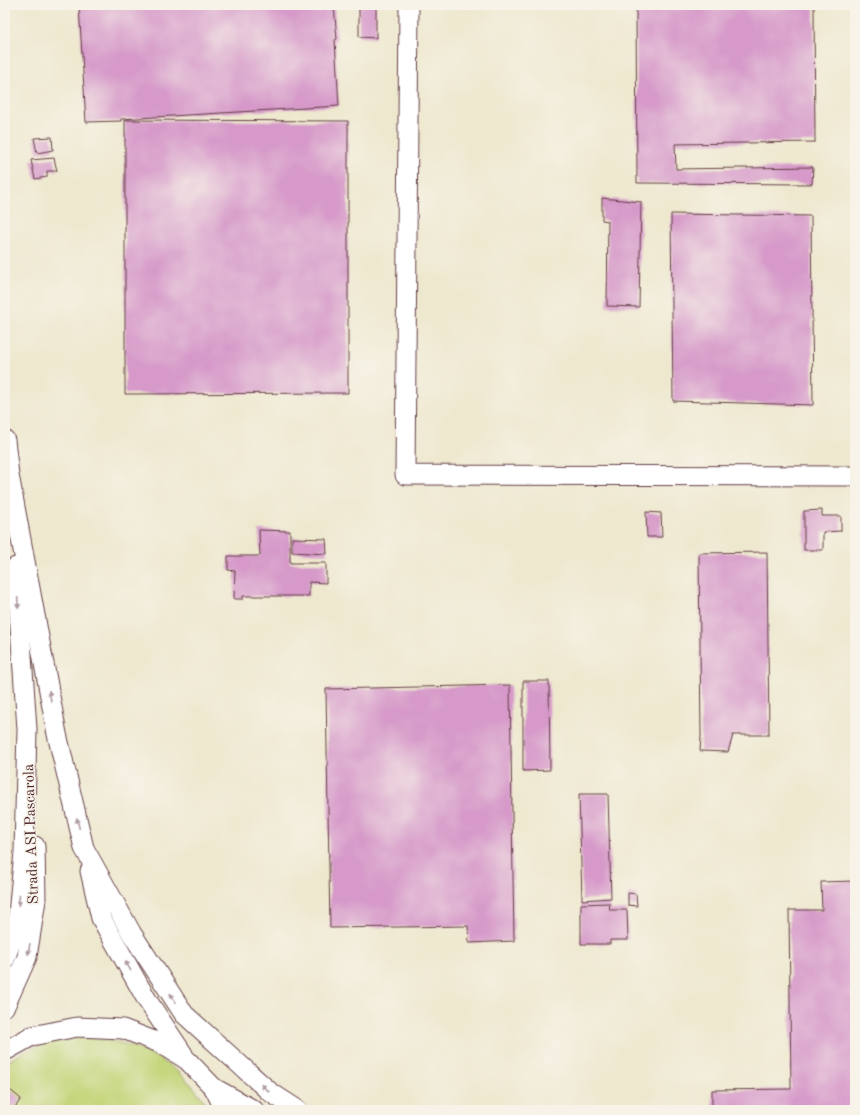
<svg xmlns="http://www.w3.org/2000/svg" width="860" height="1115" font-family="'Old Standard TT',serif">
<style>
.green{fill:#c2d477;stroke:#867a51}
.building{fill:#d699c9}
.lines{fill:none;stroke-linecap:round;stroke-linejoin:round}
.minor-casing{stroke:#633d44;stroke-width:21}
.minor{stroke:#fff;stroke-width:19}
.oneway{fill:#ae9aa0}
.labels{text-anchor:middle;dominant-baseline:central;stroke-width:3;stroke-linejoin:round;paint-order:stroke}
.street-label{font-size:15px;fill:#4a1f2b;stroke:#f7f3e8}
</style>
<rect width="100%" height="100%" fill="#f7f3e8"/>
<filter id="ink" filterUnits="userSpaceOnUse"><feTurbulence type="fractalNoise" baseFrequency=".025" numOctaves="2"/><feDisplacementMap in="SourceGraphic" scale="8" xChannelSelector="R" yChannelSelector="G"/><feConvolveMatrix kernelMatrix="1 2 1 2 8 2 1 2 1" color-interpolation-filters="sRGB"/></filter>
<filter id="wash" filterUnits="userSpaceOnUse"><feTurbulence type="fractalNoise" baseFrequency=".012" numOctaves="4" result="noise"/><feDisplacementMap in="SourceGraphic" scale="16" xChannelSelector="R" yChannelSelector="G"/><feGaussianBlur stdDeviation="0.9" result="paint"/><feColorMatrix in="noise" values="0 0 0 0 0 0 0 0 0 0 0 0 0 0 0 0 0 1.4 0 .05"/><feComposite in="paint" operator="in"/></filter>
<g filter="url(#wash)">
<rect width="100%" height="100%" fill="#eee8cf"/>
<!-- green -->
<path class="green" d="M72,1039C80,1039 89,1038 97,1039C143,1042 187,1070 210,1110H5V1063L23,1052L47,1043Z"/>
<g id="blocks">
<!-- building -->
<g class="building">
<polygon points="79,5 334,5 337,39 335,40 339,106 121,119 121,121 86,122"/>
<polygon points="359,5 376,5 376,38 359,37"/>
<polygon points="636,5 814,5 815,142 675,144 676,169 813,167 812,184 637,183"/>
<polygon points="125,120 348,121 348,393 125,394"/>
<polygon points="52,137 53,150 37,153 34,138"/>
<polygon points="54,158 57,171 47,171 47,177 35,179 31,160"/>
<polygon points="602,198 641,202 639,307 607,306 608,221 602,220"/>
<polygon points="671,214 811,216 813,405 673,401"/>
<polygon points="822,510 822,516 841,516 841,531 823,532 823,550 804,550 804,511"/>
<polygon points="646,512 661,513 662,537 647,537"/>
<polygon points="259,530 290,531 290,563 326,563 326,583 309,582 309,596 243,596 243,599 234,599 235,571 228,570 228,556 260,556"/>
<polygon points="292,538 326,539 327,554 292,552"/>
<polygon points="767,552 769,735 733,735 728,752 700,751 701,736 699,553"/>
<polygon points="523,681 549,681 550,770 523,771"/>
<polygon points="510,685 514,941 469,943 468,926 330,928 326,689"/>
<polygon points="579,794 608,794 611,898 582,900"/>
<polygon points="855,881 855,1110 712,1110 712,1090 791,1089 789,910 822,910 821,882"/>
<polygon points="628,893 636,894 637,906 628,905"/>
<polygon points="609,903 610,910 627,910 628,940 610,940 610,944 581,944 581,904"/>
<polygon points="9,1089 21,1099 13,1110 5,1110 5,1094"/>
</g>
</g>
</g>
<g filter="url(#ink)">
<use href="#blocks" fill-opacity="0" stroke="#633d44" stroke-width="1"/>
<g class="lines">
<!-- minor casing -->
<g class="minor-casing">
<g id="minor">
<polyline points="409,5 405,475 855,476"/>
<polyline points="5,440 11,493"/>
<polyline points="10,480 57,734 84,848 132,934 184,1014 270,1092 298,1110"/>
<polyline points="90,871 101,918 147,1000 183,1054"/>
<polyline points="5,959 17,925 24,852 27,729 16,567"/>
<polyline points="5,1006 27,957 36,900 35,846"/>
<polyline points="5,1051 32,1036 77,1027 123,1029 162,1044 187,1060 214,1088 225,1110"/>
<polyline points="214,1088 254,1110"/>
</g>
</g>
<!-- minor -->
<use href="#minor" class="minor"/>
</g>
<!-- one-way arrows -->
<defs><path id="oneway-solid" d="M-6-.8H1V-3.2L6.5 0L1 3.2V.8H-6Z"/></defs>
<g class="oneway">
<use href="#oneway-solid" transform="translate(18 603) rotate(86)"/>
<use href="#oneway-solid" transform="translate(50 696) rotate(-101)"/>
<use href="#oneway-solid" transform="translate(78 823) rotate(-103)"/>
<use href="#oneway-solid" transform="translate(19 900) rotate(96)"/>
<use href="#oneway-solid" transform="translate(29 949) rotate(99)"/>
<use href="#oneway-solid" transform="translate(128 966) rotate(-120)"/>
<use href="#oneway-solid" transform="translate(173 998) rotate(-123)"/>
<use href="#oneway-solid" transform="translate(265 1088) rotate(-138)"/>
</g>
</g>
<g class="labels">
<!-- street labels -->
<g class="street-label">
<text transform="translate(32 834) rotate(-92)">Strada ASI Pascarola</text>
</g>
</g>
<!-- margin -->
<rect width="860" height="1115" fill="none" stroke="#f7f3e8" stroke-width="20"/>
</svg>
